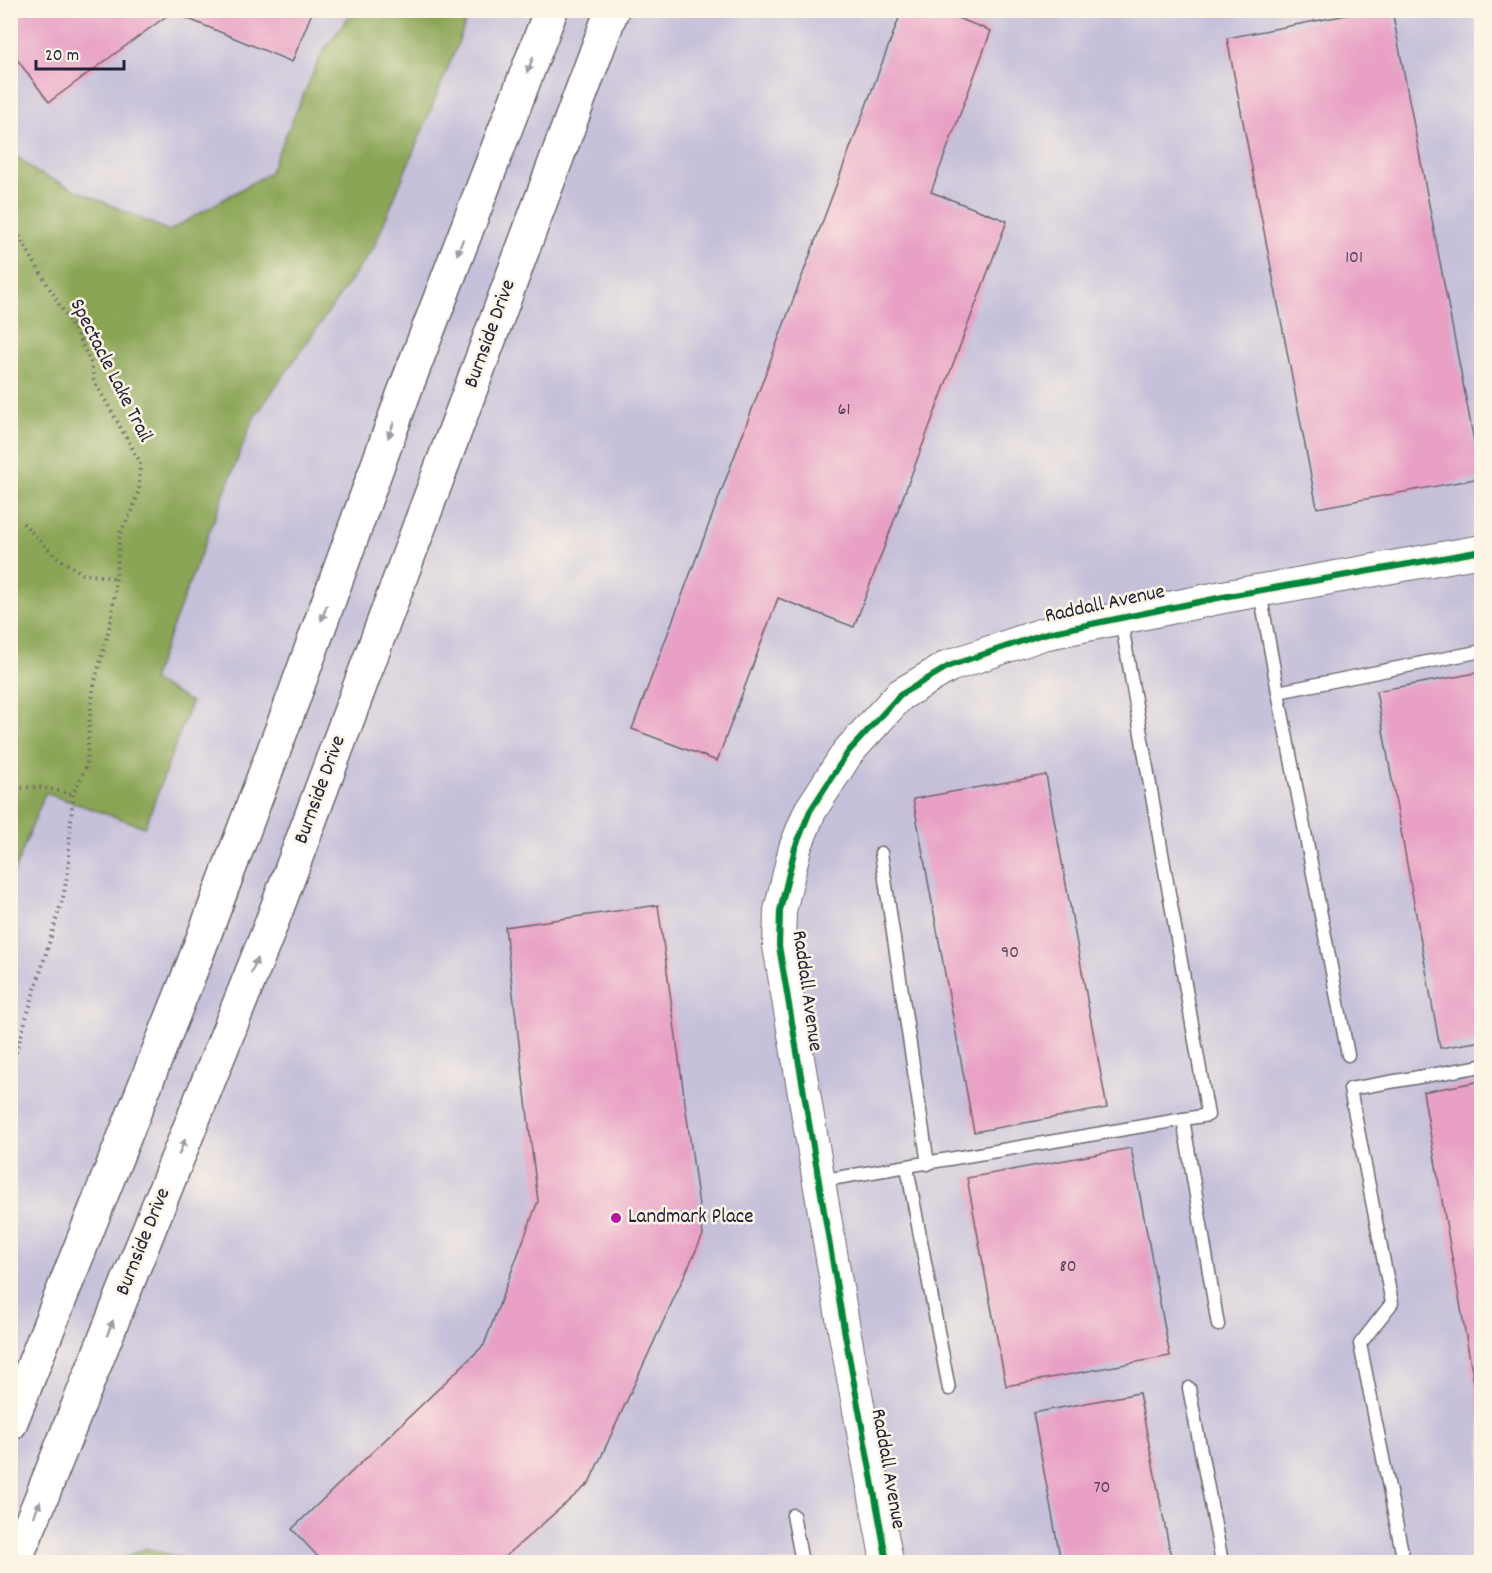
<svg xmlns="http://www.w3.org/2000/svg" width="1492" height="1573" font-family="Dekko,sans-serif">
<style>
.industrial{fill:#c6c0da}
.forest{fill:#8ba557;stroke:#566449;stroke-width:1.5}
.building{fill:#e8a1c5}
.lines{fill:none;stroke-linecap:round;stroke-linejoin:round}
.service-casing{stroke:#6d666e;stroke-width:15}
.tertiary-casing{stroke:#6d666e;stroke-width:34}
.secondary-casing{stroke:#6d666e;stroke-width:36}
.path{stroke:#6d666e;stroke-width:4;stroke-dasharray:1.5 4.5;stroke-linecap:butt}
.service{stroke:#fff;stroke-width:12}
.tertiary{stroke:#fff;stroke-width:32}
.secondary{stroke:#fff;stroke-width:33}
.cycleway-casing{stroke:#fcf5e5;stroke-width:10}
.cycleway{stroke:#00873e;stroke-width:6}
.oneway{fill:#9c9ca7}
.poi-dot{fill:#b5179e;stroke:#fcf5e5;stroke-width:2}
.labels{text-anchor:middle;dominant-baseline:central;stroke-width:5;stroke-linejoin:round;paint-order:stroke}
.number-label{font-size:18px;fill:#54425e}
.street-label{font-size:21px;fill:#22223b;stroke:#fcf5e5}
.poi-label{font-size:21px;fill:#22223b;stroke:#fcf5e5;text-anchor:start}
</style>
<rect width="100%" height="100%" fill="#fcf5e5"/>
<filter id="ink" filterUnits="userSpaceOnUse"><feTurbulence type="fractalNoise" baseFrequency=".0167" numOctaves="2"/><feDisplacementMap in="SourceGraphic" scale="12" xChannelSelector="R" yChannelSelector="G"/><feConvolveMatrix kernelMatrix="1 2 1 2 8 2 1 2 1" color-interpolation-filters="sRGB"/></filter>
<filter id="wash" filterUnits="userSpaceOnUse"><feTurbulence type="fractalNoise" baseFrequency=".008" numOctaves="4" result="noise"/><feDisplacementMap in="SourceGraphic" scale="24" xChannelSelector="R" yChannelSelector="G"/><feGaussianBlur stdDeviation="1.35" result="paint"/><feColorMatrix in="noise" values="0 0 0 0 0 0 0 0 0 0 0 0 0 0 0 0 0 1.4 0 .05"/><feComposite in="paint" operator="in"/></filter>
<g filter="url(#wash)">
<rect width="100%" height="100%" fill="#f7e5cd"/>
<!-- industrial -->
<g class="industrial">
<polygon points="11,11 353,11 321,55 269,173 168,232 36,172 11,151"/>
<polygon points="470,11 1481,11 1481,1562 195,1562 146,1548 115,1562 11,1562 10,880 45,793 145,827 152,680 253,419 374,247 455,51"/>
</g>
<!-- forest -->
<g class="forest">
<polygon points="353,11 470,11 455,51 374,247 253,419 152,680 191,702 145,827 45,793 11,880 11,151 36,172 169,231 269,173 321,55"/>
<polygon points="146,1548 195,1562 115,1562"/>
</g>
<g id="blocks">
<!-- building -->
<g class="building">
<polygon points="10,10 313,10 292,62 172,12 49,102 10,50"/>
<polygon points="902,10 937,10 991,31 931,192 1007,221 854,627 778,598 717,761 632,729"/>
<polygon points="1373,10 1392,10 1481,478 1317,508 1227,38"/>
<polygon points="1482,672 1482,1041 1440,1048 1376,691"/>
<polygon points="1046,775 1107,1108 974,1132 913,799"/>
<polygon points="658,905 703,1235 589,1483 499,1562 323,1562 292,1529 484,1345 538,1201 505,927"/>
<polygon points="1482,1081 1482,1417 1480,1417 1423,1092"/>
<polygon points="1131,1148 1170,1356 1006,1386 967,1178"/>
<polygon points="1139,1393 1172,1562 1061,1562 1033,1413"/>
</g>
</g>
</g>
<g filter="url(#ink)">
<use href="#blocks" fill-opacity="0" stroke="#6d666e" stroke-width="1.5"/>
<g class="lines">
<!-- service casing -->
<g class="service-casing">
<g id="service">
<polyline points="1260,592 1278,692 1348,1055"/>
<polyline points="1278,692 1482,651"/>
<polyline points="881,853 928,1164"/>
<polyline points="1183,1119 1218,1325"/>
<polyline points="907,1167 949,1389"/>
<polyline points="819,1181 1208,1115 1121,620"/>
<polyline points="1189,1388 1222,1562"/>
<polyline points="793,1515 802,1562"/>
<polyline points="1404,1562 1360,1344 1392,1303 1350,1089 1482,1066"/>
</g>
</g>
<!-- tertiary casing -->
<g class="tertiary-casing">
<polyline id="tertiary" points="887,1562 844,1329 779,946 780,911 795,848 810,811 848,752 900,695 949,666 1043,634 1223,597 1482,551"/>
</g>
<!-- secondary casing -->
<g class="secondary-casing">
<g id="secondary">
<polyline points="10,1424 193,965 292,702 405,390 551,10"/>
<polyline points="14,1562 38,1506 267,935 612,10"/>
</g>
</g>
<!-- path -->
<g class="path">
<polyline points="10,221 79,338 91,363 94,380 140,462 139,490 132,511 120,533 112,617 94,685 89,723 87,765 73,794 69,846 69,866 63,897 10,1072"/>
<polyline points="23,523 55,556 83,574 115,578"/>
<path d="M10,791C31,783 53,790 73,794"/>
</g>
<!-- service -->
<use href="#service" class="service"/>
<!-- tertiary -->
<use href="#tertiary" class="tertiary"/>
<!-- secondary -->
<use href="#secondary" class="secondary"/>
<!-- cycleway casing -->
<g class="cycleway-casing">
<polyline id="cycleway" points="887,1562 844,1329 779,946 780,911 795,848 810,811 848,752 900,695 949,666 1043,634 1223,597 1482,551"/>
</g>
<!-- cycleway -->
<use href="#cycleway" class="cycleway"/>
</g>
<!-- one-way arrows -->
<defs><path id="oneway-solid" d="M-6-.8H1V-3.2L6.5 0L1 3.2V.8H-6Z" transform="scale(1.5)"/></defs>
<g class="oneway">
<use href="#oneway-solid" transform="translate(530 65) rotate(111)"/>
<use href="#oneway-solid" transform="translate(460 247) rotate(111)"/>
<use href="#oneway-solid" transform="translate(391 430) rotate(110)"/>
<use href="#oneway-solid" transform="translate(324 613) rotate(110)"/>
<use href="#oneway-solid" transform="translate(254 966) rotate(-68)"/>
<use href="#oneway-solid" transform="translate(182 1147) rotate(-68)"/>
<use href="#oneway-solid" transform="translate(110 1328) rotate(-68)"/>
<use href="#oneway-solid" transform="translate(37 1509) rotate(-67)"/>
</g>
</g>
<!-- markers -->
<circle class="poi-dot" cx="616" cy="1218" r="6"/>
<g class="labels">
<!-- number labels -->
<g class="number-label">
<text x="1354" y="258">101</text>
<text x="844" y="410">61</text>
<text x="1010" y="953">90</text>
<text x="1068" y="1267">80</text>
<text x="1102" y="1488">70</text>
</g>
<!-- street labels -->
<g class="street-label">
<text transform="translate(491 334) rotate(-70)">Burnside Drive</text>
<text transform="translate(110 371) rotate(63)">Spectacle Lake Trail</text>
<text transform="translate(1105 605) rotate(-12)">Raddall Avenue</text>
<text transform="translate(321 790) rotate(-70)">Burnside Drive</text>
<text transform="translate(806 991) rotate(82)">Raddall Avenue</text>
<text transform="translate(144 1242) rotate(-68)">Burnside Drive</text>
<text transform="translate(887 1469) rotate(80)">Raddall Avenue</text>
</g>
<!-- poi labels -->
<g class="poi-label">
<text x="628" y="1218">Landmark Place</text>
</g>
</g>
<!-- margin -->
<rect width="1492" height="1573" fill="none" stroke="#fcf5e5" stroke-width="36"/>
<!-- scale -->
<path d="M36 60v9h88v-9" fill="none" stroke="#22223b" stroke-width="3"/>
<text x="45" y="60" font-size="18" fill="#22223b" stroke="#fcf5e5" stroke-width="4.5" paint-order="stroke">20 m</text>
</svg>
